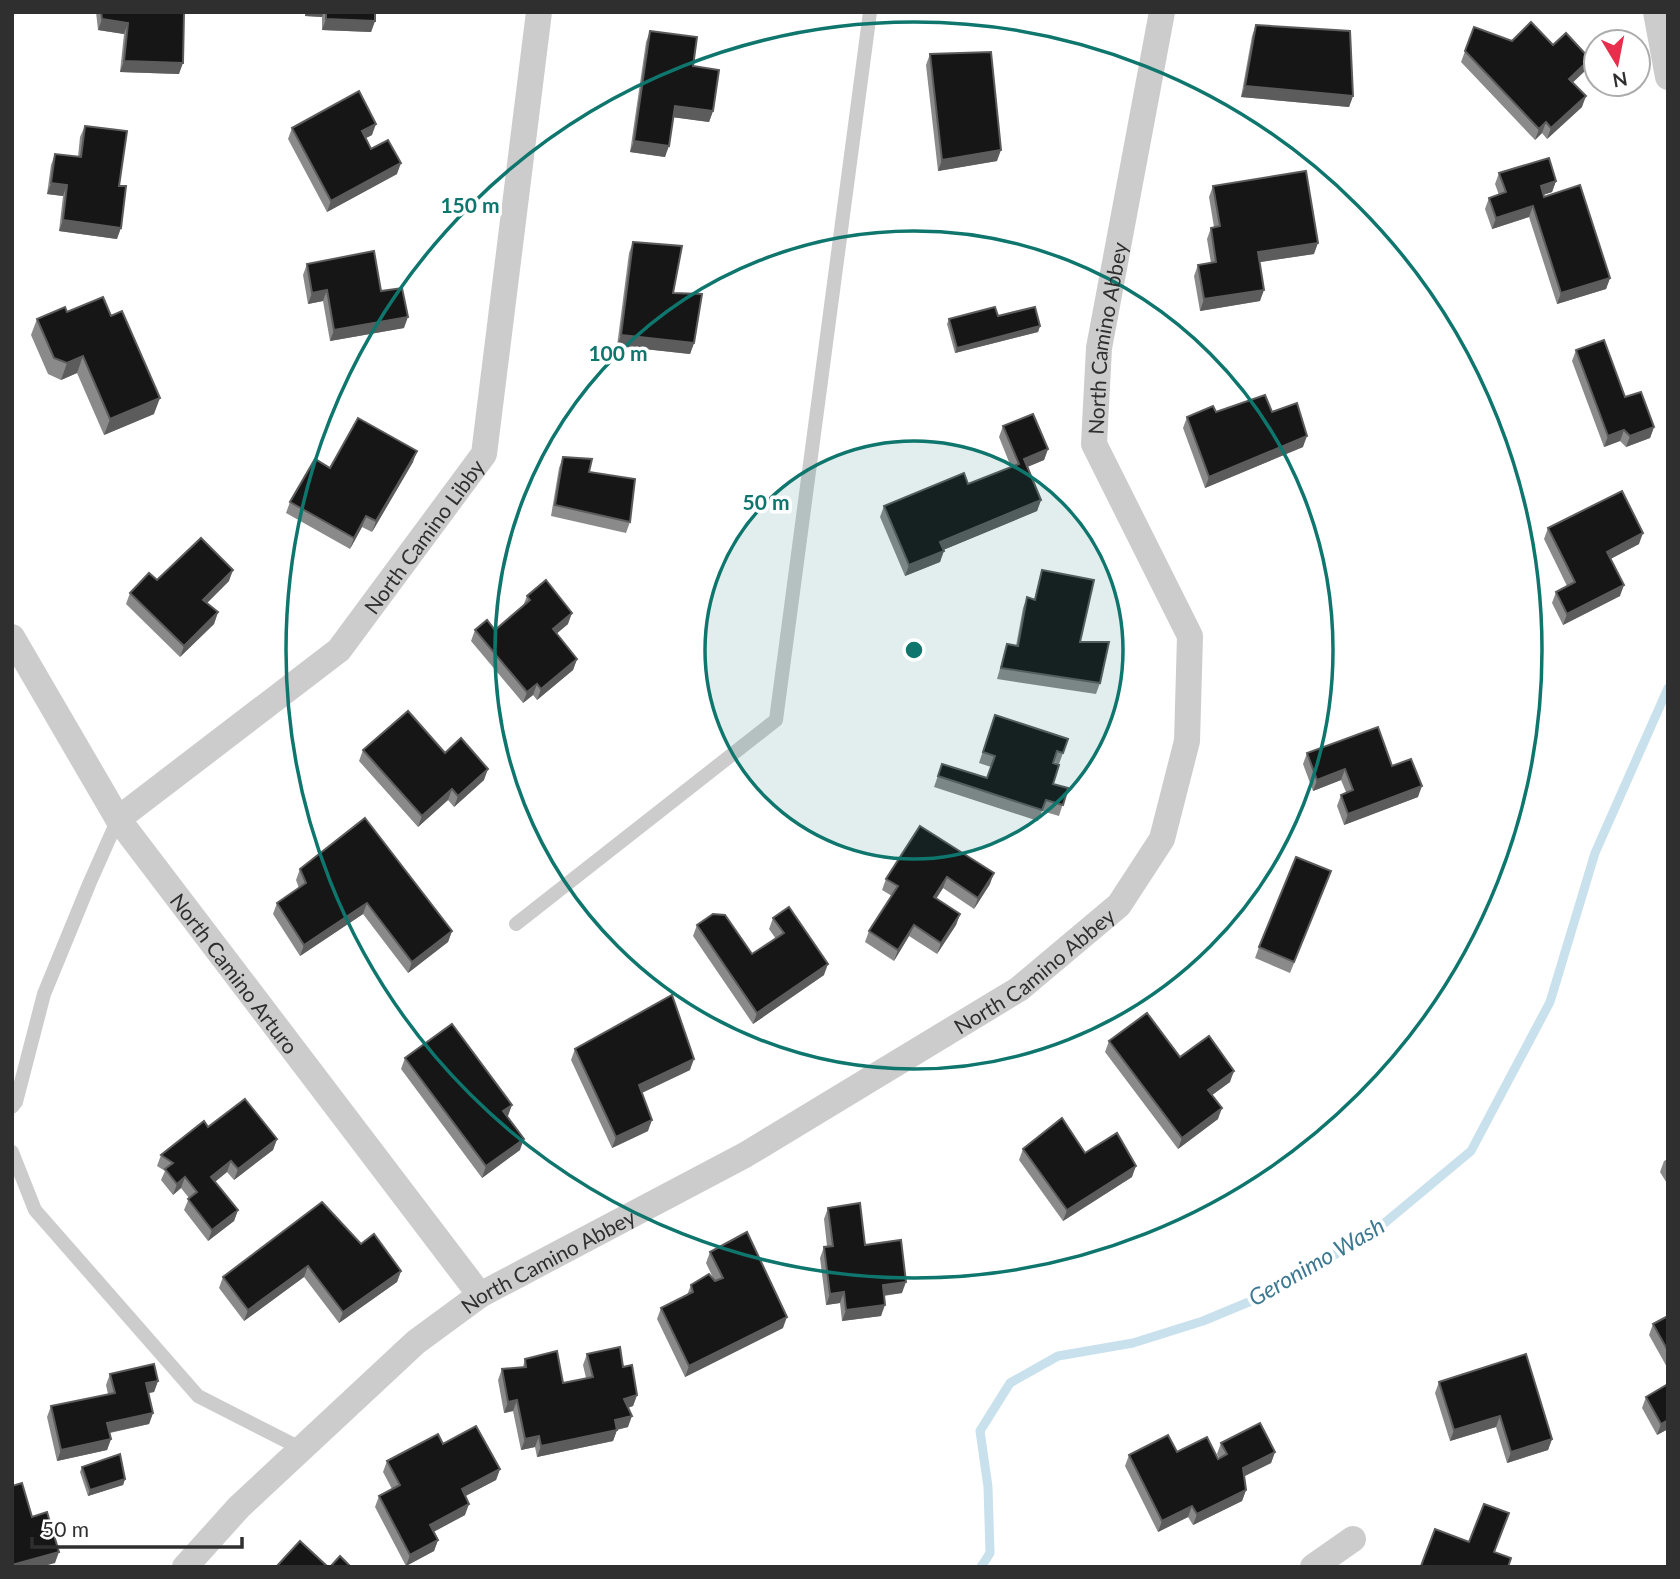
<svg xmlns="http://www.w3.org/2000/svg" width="1680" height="1579" font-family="Lato,sans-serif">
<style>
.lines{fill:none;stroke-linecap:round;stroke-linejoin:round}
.stream{stroke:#c8e1ec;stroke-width:9}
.lane{stroke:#ccc;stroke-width:14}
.street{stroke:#ccc;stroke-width:26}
.wall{fill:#8a8a8a}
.shaded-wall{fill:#5c5c5c}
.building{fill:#161616;stroke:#5c5c5c;stroke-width:2}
.ring{fill:none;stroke:#0f766e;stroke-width:3.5}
.labels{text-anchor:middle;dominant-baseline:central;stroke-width:7;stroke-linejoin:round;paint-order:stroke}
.street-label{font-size:21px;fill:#2f2f2f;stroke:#fff}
.water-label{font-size:23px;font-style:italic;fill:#3c7892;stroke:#fff}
.centre{fill:#0f766e;stroke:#fff;stroke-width:3.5}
.ring-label{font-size:21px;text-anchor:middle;font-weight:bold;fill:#0f766e;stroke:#fff;stroke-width:7;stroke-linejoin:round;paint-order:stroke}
</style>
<rect width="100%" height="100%" fill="#fff"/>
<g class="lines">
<!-- stream -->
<polyline class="stream" points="981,1567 990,1553 988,1487 980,1431 1010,1383 1058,1356 1133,1343 1203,1321 1268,1294 1375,1231 1471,1151 1550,1002 1595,853 1668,688"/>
<!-- lane -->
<g class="lane">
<polyline points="516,924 776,720 870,12"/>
<polyline points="12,1107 16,1102 44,994 90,882 118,819"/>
<polyline points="12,1152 35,1210 198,1396 302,1449"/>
</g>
<!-- street -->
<g class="street">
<polyline points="1656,12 1668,77"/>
<path id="s1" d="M12,637L118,819L480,1295"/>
<path id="s2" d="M118,819L339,650L484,454L539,12"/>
<path id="s3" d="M185,1567L239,1507L416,1342L480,1295L745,1155L1019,989L1119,905L1162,839L1187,741L1190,636L1094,444L1099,348L1162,12"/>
<polyline points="1313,1567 1353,1539"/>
</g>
</g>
<!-- wall -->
<g class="wall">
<polygon points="96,12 184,12 179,74 120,72 124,34 98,30"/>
<polygon points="305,12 402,12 401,14 375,13 375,21 371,32 322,30 322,17 305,16"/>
<polygon points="1256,25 1353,96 1349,107 1241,97 1252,36"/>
<polygon points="1474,27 1512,41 1553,45 1590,59 1586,70 1572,82 1582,107 1547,139 1542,133 1535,140 1461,62"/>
<polygon points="650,31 693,66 713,111 709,122 673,117 665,157 630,152 646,42"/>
<polygon points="930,54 997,161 938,171 926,65"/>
<polygon points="85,126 119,186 117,239 59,231 63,196 47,194 51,165 55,154 78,157 80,137"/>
<polygon points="292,128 372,135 366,138 371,149 397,174 327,212 288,139"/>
<polygon points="1499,173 1556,181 1552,192 1543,195 1544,197 1610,278 1606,289 1557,304 1529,217 1492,229 1485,209 1489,198 1499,195 1495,184"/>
<polygon points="1213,186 1314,254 1260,262 1260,301 1200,311 1194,276 1198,265 1211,263 1207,239 1211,228 1214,227 1209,197"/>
<polygon points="633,242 673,293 694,343 690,354 617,346 629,253"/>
<polygon points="307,264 381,291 404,328 330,341 323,301 308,304 303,275"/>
<polygon points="67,312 111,316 154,414 104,435 77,373 61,380 48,374 31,335 37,319"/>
<polygon points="998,316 1040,326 1038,332 955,353 947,324 949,319"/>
<polygon points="1576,350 1654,427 1650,438 1626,447 1620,441 1604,447 1572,361"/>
<polygon points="1216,412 1272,412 1303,447 1205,488 1183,428 1187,417"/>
<polygon points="1003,426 1048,449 1044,460 1027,467 1041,500 1037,511 943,550 940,562 905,576 880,517 884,506 968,484 1011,467 999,437"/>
<polygon points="563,457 589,472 630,522 626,533 551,516 559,468"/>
<polygon points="413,462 372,532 362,527 350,549 286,513 290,502 330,468"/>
<polygon points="1548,528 1639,544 1610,559 1620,596 1563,625 1552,603 1556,592 1567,586 1544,539"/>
<polygon points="1042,570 1100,683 1096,694 997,679 1007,644 1016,646 1023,608 1027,597 1034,600"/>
<polygon points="157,580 229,581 207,603 218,612 214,624 180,657 126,604 130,593"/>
<polygon points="527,596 568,624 556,634 577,659 573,670 537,700 533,695 523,703 471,641 475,630 495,630 523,606"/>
<polygon points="991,726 1068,739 1059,764 1054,762 1053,784 1068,788 1059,816 1042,811 1038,821 934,787 942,764 987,778 991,767 979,763"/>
<polygon points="363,750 445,753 484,780 454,807 448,800 418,827 359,761"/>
<polygon points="1307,753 1418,797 1344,825 1337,806 1341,795 1346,792 1341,780 1313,791 1303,764"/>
<polygon points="920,826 990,884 974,909 943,888 936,899 960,914 956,925 937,954 909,936 894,961 865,942 869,931 892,896 882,890 886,879"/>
<polygon points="300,869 452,931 448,942 408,973 363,914 300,956 273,914 277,903 299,888 296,880"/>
<polygon points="1327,882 1290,973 1255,958 1259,947"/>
<polygon points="773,918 824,975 753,1024 693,936 697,925 752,954 776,939 769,929"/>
<polygon points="1109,1041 1180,1057 1230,1082 1212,1095 1218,1119 1178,1149 1105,1052"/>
<polygon points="575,1049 690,1070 642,1093 648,1131 612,1148 571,1060"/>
<polygon points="405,1058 508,1116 507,1117 520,1150 482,1178 401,1069"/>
<polygon points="208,1127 277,1139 273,1150 234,1180 227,1172 215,1182 238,1210 234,1221 208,1241 184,1210 189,1198 181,1188 173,1195 161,1180 165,1171 157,1166 161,1155"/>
<polygon points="1023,1149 1085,1153 1132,1177 1063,1221 1019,1160"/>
<polygon points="1668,1159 1668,1185 1660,1172 1664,1161"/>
<polygon points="828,1208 865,1245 902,1293 884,1296 881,1316 842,1321 840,1303 826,1305 820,1258 824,1247 827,1246 824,1219"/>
<polygon points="361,1244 401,1271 397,1282 339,1323 304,1277 244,1321 219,1288 223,1277"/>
<polygon points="710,1252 783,1328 685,1377 657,1319 661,1308 687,1295 691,1285 714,1280 706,1263"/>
<polygon points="1668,1316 1668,1369 1649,1335 1653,1324"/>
<polygon points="587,1354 623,1367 637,1395 633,1406 628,1408 628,1427 617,1430 613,1441 537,1457 535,1447 521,1450 513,1411 504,1413 498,1380 502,1369 523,1367 525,1359 563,1383 586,1378 583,1365"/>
<polygon points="110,1374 158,1381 154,1392 149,1393 153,1413 149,1424 110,1433 111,1439 107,1450 57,1461 47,1417 51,1406 108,1394 106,1385"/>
<polygon points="1439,1382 1552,1439 1548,1450 1507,1463 1496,1427 1450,1441 1435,1393"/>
<polygon points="1646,1397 1668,1429 1657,1435 1642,1408"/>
<polygon points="1221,1443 1275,1452 1271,1463 1244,1476 1246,1490 1242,1501 1193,1525 1188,1517 1158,1532 1125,1466 1129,1455 1177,1452 1218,1459 1219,1458 1217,1454"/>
<polygon points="443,1444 500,1469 496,1480 465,1496 465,1515 433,1532 438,1540 434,1551 406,1566 375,1507 379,1496 392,1489 383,1472 387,1461"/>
<polygon points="82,1467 125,1479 123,1485 88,1496 80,1472"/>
</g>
<!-- shaded-wall -->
<g class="shaded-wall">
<polygon points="306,12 324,12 322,17 305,16"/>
<polygon points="372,12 402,12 401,14 372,13"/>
<polygon points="102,19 128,23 124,34 98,30"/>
<polygon points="326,19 375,21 371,32 322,30"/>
<polygon points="1590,59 1586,70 1565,90 1569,79"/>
<polygon points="124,61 183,63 179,74 120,72"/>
<polygon points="1245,86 1353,96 1349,107 1241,97"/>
<polygon points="1586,96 1582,107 1547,139 1551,128"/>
<polygon points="675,106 713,111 709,122 671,117"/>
<polygon points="1546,122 1542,133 1535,140 1539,129"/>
<polygon points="376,124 372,135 358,142 362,131"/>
<polygon points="634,141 669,146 665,157 630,152"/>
<polygon points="1001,150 997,161 938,171 942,160"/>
<polygon points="401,163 397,174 327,212 331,201"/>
<polygon points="1556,181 1552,192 1537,197 1541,186"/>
<polygon points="51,183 67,185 63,196 47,194"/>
<polygon points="1533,206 1529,217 1492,229 1496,218"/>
<polygon points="63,220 121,228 117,239 59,231"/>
<polygon points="1318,243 1314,254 1254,263 1258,252"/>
<polygon points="1610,278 1606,289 1557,304 1561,293"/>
<polygon points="327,290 323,301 308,304 312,293"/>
<polygon points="1264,290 1260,301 1200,311 1204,299"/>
<polygon points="408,317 404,328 330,341 334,330"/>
<polygon points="1040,326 1038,332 955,353 957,348"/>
<polygon points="621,335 694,343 690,354 617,346"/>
<polygon points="83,356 77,373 61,380 67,363"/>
<polygon points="160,398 154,414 104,435 110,419"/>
<polygon points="1654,427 1650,438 1626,447 1630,436"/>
<polygon points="1624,430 1620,441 1604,447 1608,436"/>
<polygon points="1307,436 1303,447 1205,488 1209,477"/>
<polygon points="1048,449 1044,460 1020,470 1024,459"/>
<polygon points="417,451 413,462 372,532 376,521"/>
<polygon points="1041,500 1037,511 936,553 940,542"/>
<polygon points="366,516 362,527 350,549 354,538"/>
<polygon points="1643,533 1639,544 1603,563 1607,552"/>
<polygon points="944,551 940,562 905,576 909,565"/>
<polygon points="233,570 229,581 199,611 203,600"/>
<polygon points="1624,585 1620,596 1563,625 1567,614"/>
<polygon points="218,612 214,624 180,657 184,646"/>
<polygon points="572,613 568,624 549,640 553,629"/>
<polygon points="577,659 573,670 537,700 541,689"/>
<polygon points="537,684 533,695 523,703 527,692"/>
<polygon points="488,769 484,780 454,807 458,796"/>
<polygon points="1345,769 1341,780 1313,791 1317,780"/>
<polygon points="1422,786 1418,797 1344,825 1348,814"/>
<polygon points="452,789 448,800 418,827 422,816"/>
<polygon points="994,873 990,884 974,909 978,898"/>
<polygon points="947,877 943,888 930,908 934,897"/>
<polygon points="367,903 363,914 300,956 304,945"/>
<polygon points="960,914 956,925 937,954 941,943"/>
<polygon points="914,925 909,936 894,961 898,950"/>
<polygon points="452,931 448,942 408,973 412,962"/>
<polygon points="828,964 824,975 753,1024 757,1013"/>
<polygon points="694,1059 690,1070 635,1096 639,1085"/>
<polygon points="1234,1071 1230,1082 1204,1101 1208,1090"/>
<polygon points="512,1105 508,1116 499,1122 503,1111"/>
<polygon points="1222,1108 1218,1119 1178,1149 1182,1138"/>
<polygon points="652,1120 648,1131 612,1148 616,1137"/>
<polygon points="277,1139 273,1150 234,1180 238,1169"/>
<polygon points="524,1139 520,1150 482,1178 486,1166"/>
<polygon points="231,1161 227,1172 207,1188 211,1177"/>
<polygon points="1136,1166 1132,1177 1063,1221 1067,1210"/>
<polygon points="185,1177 181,1188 173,1195 177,1184"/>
<polygon points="238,1210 234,1221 208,1241 212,1230"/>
<polygon points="308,1266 304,1277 244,1321 248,1310"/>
<polygon points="401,1271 397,1282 339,1323 343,1312"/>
<polygon points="906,1282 902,1293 879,1296 883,1285"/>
<polygon points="844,1292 840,1303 826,1305 830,1294"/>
<polygon points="885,1305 881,1316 842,1321 846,1310"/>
<polygon points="787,1317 783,1328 685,1377 689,1366"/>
<polygon points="158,1381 154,1392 142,1394 146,1383"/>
<polygon points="637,1395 633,1406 620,1410 624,1399"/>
<polygon points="517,1400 513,1411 504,1413 508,1402"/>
<polygon points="153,1413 149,1424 103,1434 107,1423"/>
<polygon points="632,1416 628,1427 611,1431 615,1420"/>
<polygon points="1500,1416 1496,1427 1450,1441 1454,1430"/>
<polygon points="1668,1420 1668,1429 1657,1435 1661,1424"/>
<polygon points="617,1430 613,1441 537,1457 541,1446"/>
<polygon points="539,1436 535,1447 521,1450 525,1439"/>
<polygon points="111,1439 107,1450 57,1461 61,1450"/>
<polygon points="1552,1439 1548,1450 1507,1463 1511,1452"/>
<polygon points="1275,1452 1271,1463 1239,1479 1243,1468"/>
<polygon points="500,1469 496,1480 458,1500 462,1489"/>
<polygon points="125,1479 123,1485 88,1496 90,1490"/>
<polygon points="1246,1490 1242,1501 1193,1525 1197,1514"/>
<polygon points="469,1504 465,1515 426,1536 430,1525"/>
<polygon points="1192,1506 1188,1517 1158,1532 1162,1521"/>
<polygon points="438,1540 434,1551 406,1566 410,1555"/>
<polygon points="59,1552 55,1563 41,1567 12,1567 12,1565"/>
</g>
<!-- building -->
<g class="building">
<polygon points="101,12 184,12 183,63 124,61 128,23 102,19"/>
<polygon points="326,12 375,12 375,21 326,19"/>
<polygon points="1531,22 1553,45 1566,33 1590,59 1569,79 1586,96 1551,128 1546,122 1539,129 1465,51 1474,27 1512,41"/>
<polygon points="1256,25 1350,31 1353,96 1245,86"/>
<polygon points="650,31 697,37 693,66 719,70 713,111 675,106 669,146 634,141"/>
<polygon points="991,52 1001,150 942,160 930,54"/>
<polygon points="359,91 376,124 362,131 371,149 388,140 401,163 331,201 292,128"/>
<polygon points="85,126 127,131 119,186 126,186 121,228 63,220 67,185 51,183 55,154 81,157"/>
<polygon points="1549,158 1556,181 1541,186 1544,197 1580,185 1610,278 1561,293 1533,206 1496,218 1489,198 1506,192 1499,173"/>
<polygon points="1306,171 1318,243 1258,252 1264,290 1204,299 1198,265 1216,262 1211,228 1220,226 1213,186"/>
<polygon points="633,242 682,246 673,293 702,294 694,343 621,335"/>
<polygon points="374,251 381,291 402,288 408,317 334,330 327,290 312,293 307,264"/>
<polygon points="103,297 111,316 122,311 160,398 110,419 83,356 67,363 54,358 37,319 65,307 67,312"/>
<polygon points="995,307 998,316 1035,307 1040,326 957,348 949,319"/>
<polygon points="1604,340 1625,397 1641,392 1654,427 1630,436 1624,430 1608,436 1576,350"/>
<polygon points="1265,395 1272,412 1297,403 1307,436 1209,477 1187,417 1213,406 1216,412"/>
<polygon points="1033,414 1048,449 1024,459 1041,500 940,542 944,551 909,565 884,506 964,473 968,484 1019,464 1003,426"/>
<polygon points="358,418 417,451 376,521 366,516 354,538 290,502 315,459 330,468"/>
<polygon points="563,457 592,459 589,472 635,479 630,522 555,505"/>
<polygon points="1622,491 1643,533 1607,552 1624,585 1567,614 1556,592 1575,582 1548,528"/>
<polygon points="201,538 233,570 203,600 218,612 184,646 130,593 149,573 157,580"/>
<polygon points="1042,570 1094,580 1080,642 1109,642 1100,683 1001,668 1007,644 1018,646 1027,597 1035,600"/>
<polygon points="546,580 572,613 553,629 577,659 541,689 537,684 527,692 475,630 487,620 495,630 530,600 527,596"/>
<polygon points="408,711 445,753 461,738 488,769 458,796 452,789 422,816 363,750"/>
<polygon points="995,715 1068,739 1063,753 1057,751 1053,763 1059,765 1053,784 1068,788 1063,805 1046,800 1042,810 938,776 942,764 987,778 995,756 983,752"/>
<polygon points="1378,727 1392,766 1411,759 1422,786 1348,814 1341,795 1353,790 1345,769 1317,780 1307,753"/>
<polygon points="365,818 452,931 412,962 367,903 304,945 277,903 306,883 300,869"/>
<polygon points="920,826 994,873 978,898 947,877 934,897 960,914 941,943 914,925 898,950 869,931 898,886 886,879"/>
<polygon points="1296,857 1331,871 1294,962 1259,947"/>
<polygon points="789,907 828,964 757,1013 697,925 713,914 725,915 752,954 784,933 773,918"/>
<polygon points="672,995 694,1059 639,1085 652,1120 616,1137 575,1049"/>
<polygon points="1147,1013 1180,1057 1209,1036 1234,1071 1208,1090 1222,1108 1182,1138 1109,1041"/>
<polygon points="452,1024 512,1105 503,1111 524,1139 486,1166 405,1058"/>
<polygon points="245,1099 277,1139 238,1169 231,1161 211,1177 238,1210 212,1230 188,1199 197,1192 185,1177 177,1184 165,1169 173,1163 161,1155 204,1121 208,1127"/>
<polygon points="1062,1118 1085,1153 1117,1133 1136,1166 1067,1210 1023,1149"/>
<polygon points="322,1202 361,1244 374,1234 401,1271 343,1312 308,1266 248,1310 223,1277"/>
<polygon points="860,1203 865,1245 901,1240 906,1282 883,1285 885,1305 846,1310 844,1292 830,1294 824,1247 833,1246 828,1208"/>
<polygon points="747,1232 787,1317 689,1366 661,1308 693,1292 691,1285 709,1274 715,1281 723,1278 710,1252"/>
<polygon points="1668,1316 1668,1351 1653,1324"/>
<polygon points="620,1347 623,1367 632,1365 637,1395 624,1399 632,1416 615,1420 617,1430 541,1446 539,1436 525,1439 517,1400 508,1402 502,1369 526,1367 525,1359 557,1351 563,1383 593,1377 587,1354"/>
<polygon points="1526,1354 1552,1439 1511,1452 1500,1416 1454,1430 1439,1382"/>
<polygon points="154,1364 158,1381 146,1383 153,1413 107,1423 111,1439 61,1450 51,1406 115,1393 110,1374"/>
<polygon points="1668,1384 1668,1420 1661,1424 1646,1397"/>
<polygon points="1260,1423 1275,1452 1243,1468 1246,1490 1197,1514 1192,1506 1162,1521 1129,1455 1168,1435 1177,1452 1207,1437 1218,1459 1227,1454 1221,1443"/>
<polygon points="476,1426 500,1469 462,1489 469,1504 430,1525 438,1540 410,1555 379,1496 400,1485 387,1461 438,1434 443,1444"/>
<polygon points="120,1454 125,1479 90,1490 82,1467"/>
<polygon points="22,1483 32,1517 47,1512 59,1552 12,1565 12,1486"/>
<polygon points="1484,1504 1509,1513 1494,1552 1511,1558 1508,1567 1424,1567 1421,1566 1435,1529 1469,1542"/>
<polygon points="300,1541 328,1567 276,1567"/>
<polygon points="340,1556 351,1567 330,1567"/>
</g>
<!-- distance rings -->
<circle cx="914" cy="650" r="209" fill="#0f766e" fill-opacity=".12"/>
<g class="ring">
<circle cx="914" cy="650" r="209"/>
<circle cx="914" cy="650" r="419"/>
<circle cx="914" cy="650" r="628"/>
</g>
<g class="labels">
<!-- street labels -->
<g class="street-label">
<text stroke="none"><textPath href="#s3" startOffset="1759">North Camino Abbey</textPath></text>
<text stroke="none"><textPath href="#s2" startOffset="420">North Camino Libby</textPath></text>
<text stroke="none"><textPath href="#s3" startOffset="1045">North Camino Abbey</textPath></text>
<text stroke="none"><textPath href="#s1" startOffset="404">North Camino Arturo</textPath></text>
<text stroke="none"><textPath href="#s3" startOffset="478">North Camino Abbey</textPath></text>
</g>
<!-- water labels -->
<g class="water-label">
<text transform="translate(1316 1261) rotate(-30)">Geronimo Wash</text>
</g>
</g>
<circle cx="914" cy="650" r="10" class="centre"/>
<g class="ring-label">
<text x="470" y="213">150 m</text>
<text x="618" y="361">100 m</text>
<text x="766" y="510">50 m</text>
</g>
<!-- border -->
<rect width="1680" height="1579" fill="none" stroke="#2f2f2f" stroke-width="28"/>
<!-- north arrow -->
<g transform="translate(1617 63) rotate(170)"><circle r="33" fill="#ffffff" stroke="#acacac" stroke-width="2"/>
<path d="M0-5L12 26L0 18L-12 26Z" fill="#e72f4d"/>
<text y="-10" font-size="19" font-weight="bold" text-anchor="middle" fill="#2f2f2f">N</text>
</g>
<!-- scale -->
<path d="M32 1537v10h210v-10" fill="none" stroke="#2f2f2f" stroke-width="3.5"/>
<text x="42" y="1537" font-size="21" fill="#2f2f2f" stroke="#ffffff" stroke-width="5" paint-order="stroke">50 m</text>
</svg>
